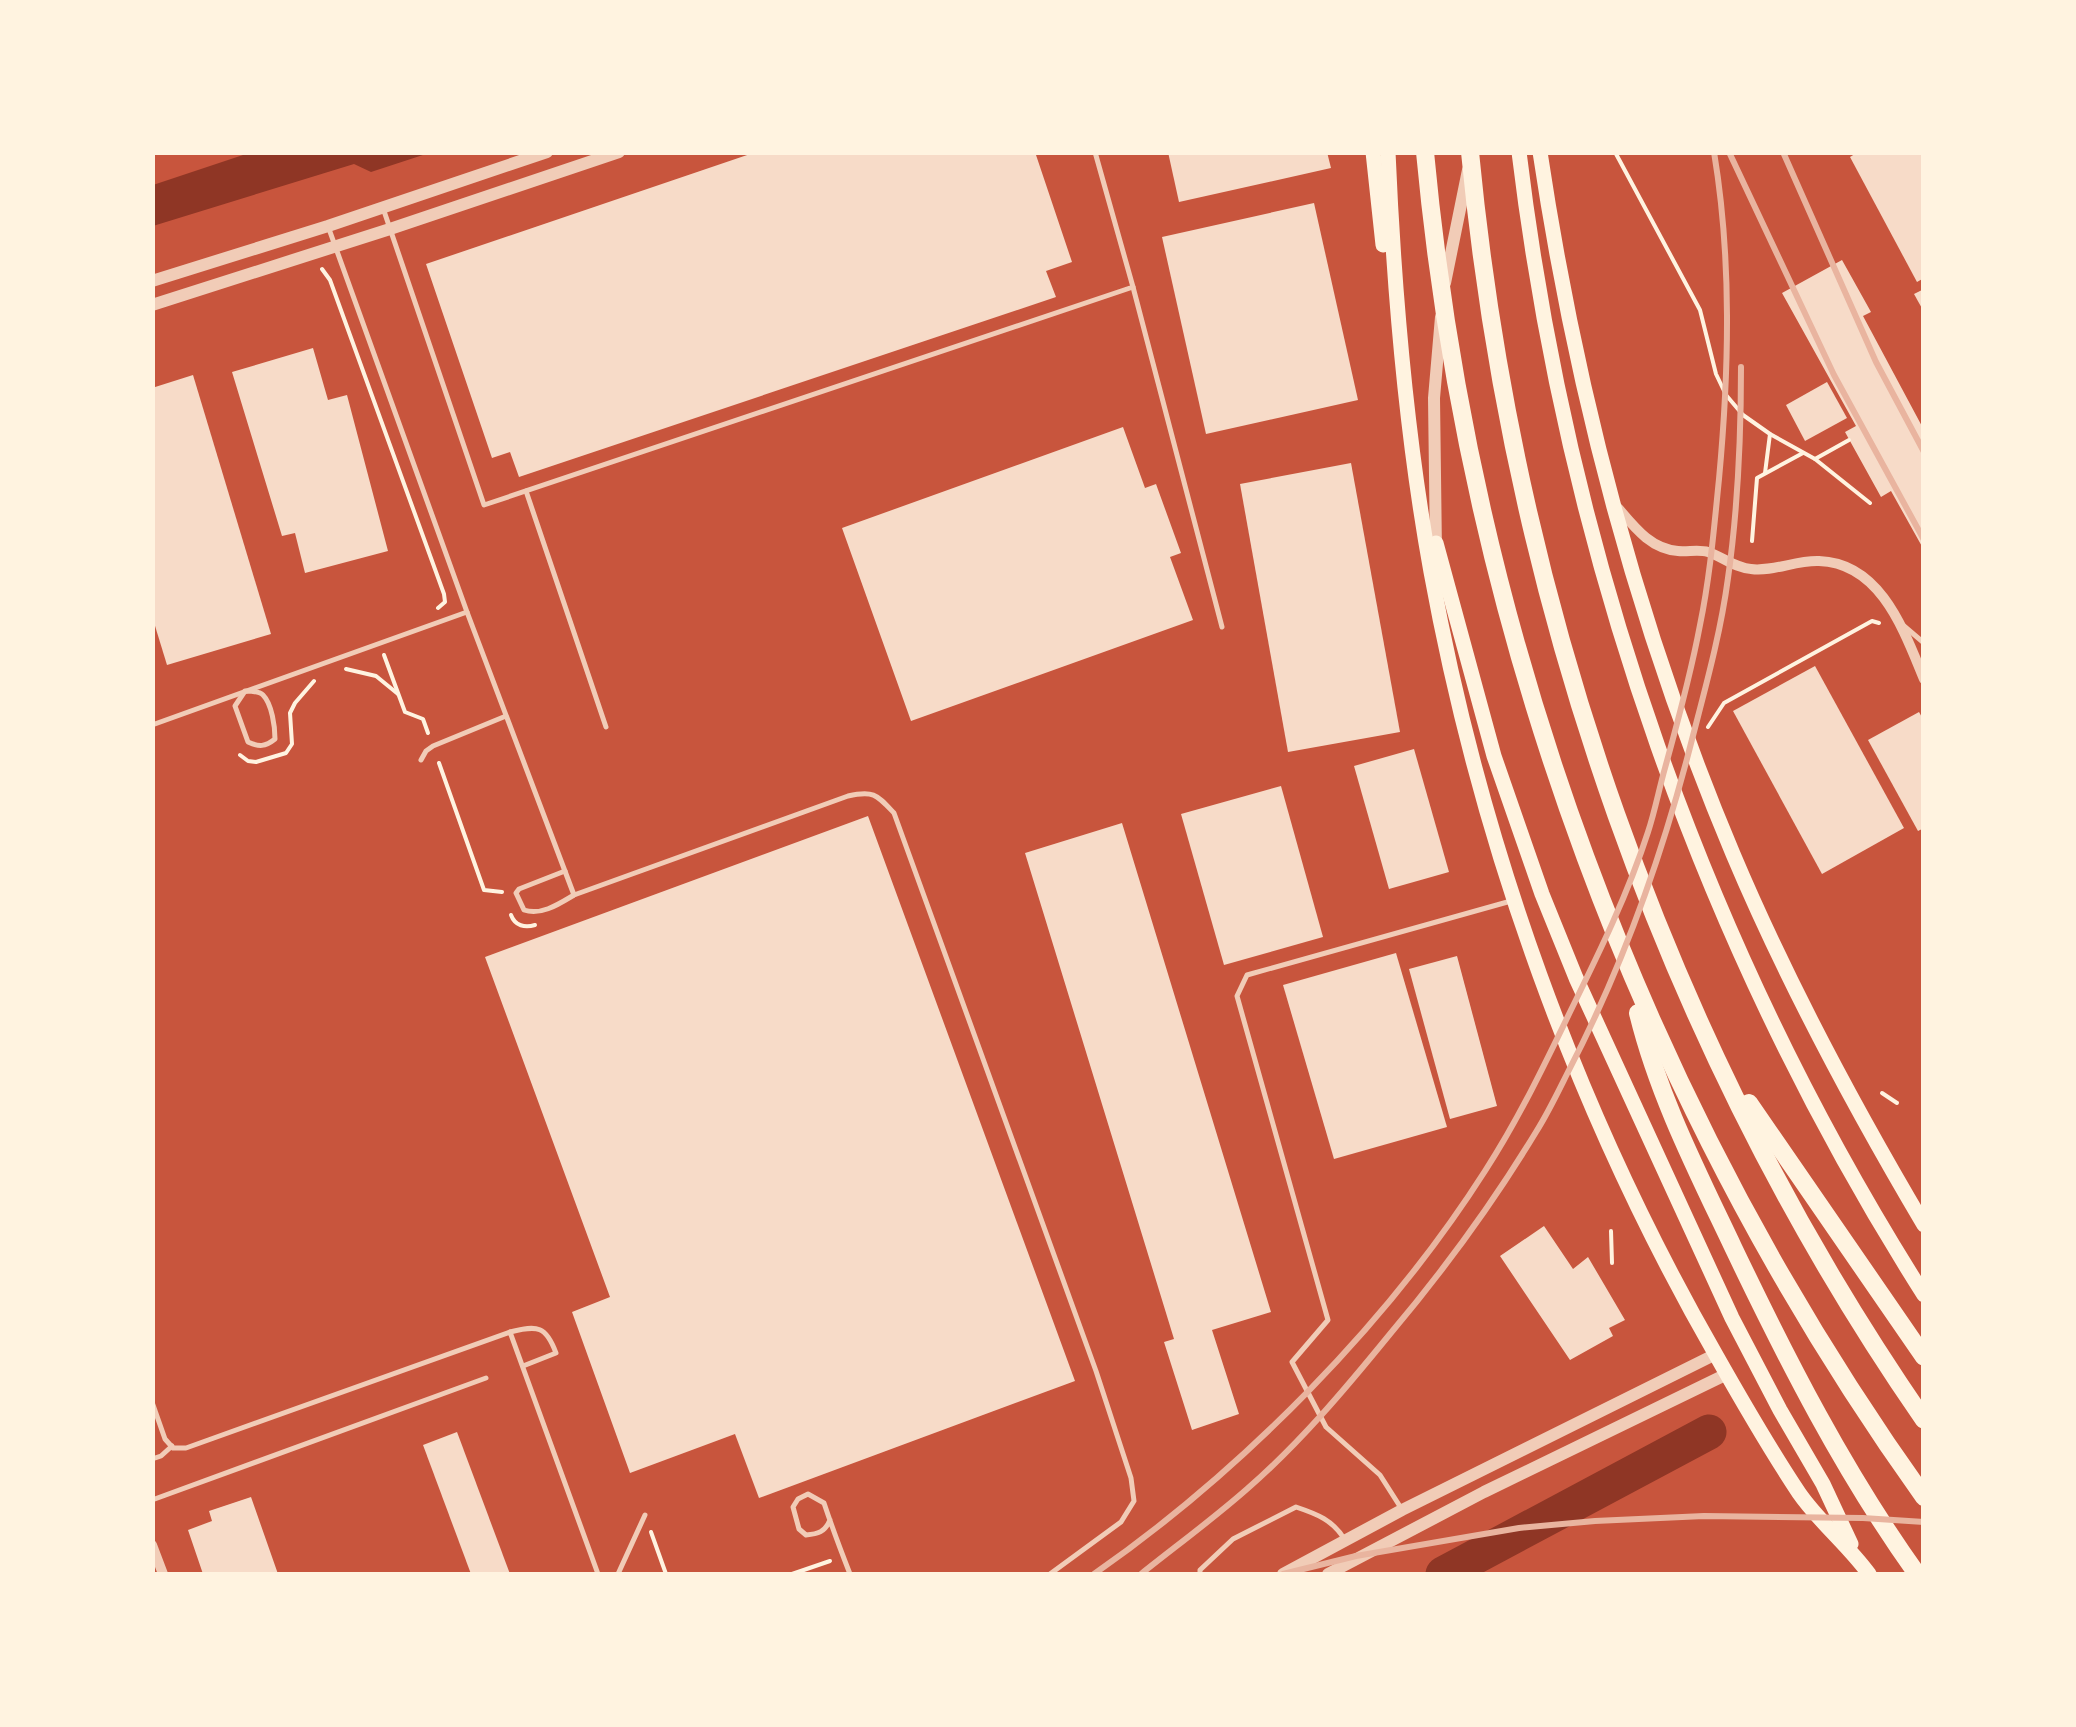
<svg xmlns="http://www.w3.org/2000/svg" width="2076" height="1727" font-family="'Fira Sans Condensed',sans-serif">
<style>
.water{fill:#8f3625}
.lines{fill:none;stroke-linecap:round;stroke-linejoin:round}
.river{stroke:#8f3625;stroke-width:35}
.building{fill:#f7dbc8}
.path{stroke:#fff3e0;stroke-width:4}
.service{stroke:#f1ccb7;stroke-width:5}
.minor{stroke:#f1ccb7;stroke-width:10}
.tertiary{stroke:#f1ccb7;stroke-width:12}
.trunk{stroke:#fff3e0;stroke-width:15}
.motorway{stroke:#fff3e0;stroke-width:18}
.rail{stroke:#e9b49f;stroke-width:6}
</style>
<rect width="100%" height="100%" fill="#c8553d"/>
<!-- water -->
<polygon class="water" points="249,153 249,152 429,153 371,172 354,164 153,226 153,185"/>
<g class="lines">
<!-- river -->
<polyline class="river" points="1443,1574 1709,1432"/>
</g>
<!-- building -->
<g class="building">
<polygon points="756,152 1035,152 1072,262 1046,271 1056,297 519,477 510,452 492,458 426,264"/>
<polygon points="1168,152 1327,152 1331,168 1179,202"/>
<polygon points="1858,152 1924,152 1924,278 1917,282 1850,157"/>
<polygon points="1314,203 1358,400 1206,434 1162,237"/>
<polygon points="1842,260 1871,312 1863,316 1924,430 1924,550 1891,491 1881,497 1845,432 1856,426 1782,293"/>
<polygon points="1924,289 1924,312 1914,294"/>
<polygon points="313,348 328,400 347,395 388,551 305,573 295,533 282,536 232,372"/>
<polygon points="193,375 271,634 167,665 152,616 152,388"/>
<polygon points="1827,382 1847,418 1805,441 1786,405"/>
<polygon points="1123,427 1145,488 1156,484 1181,553 1170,557 1193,620 911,721 842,528"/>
<polygon points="1351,463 1400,732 1288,752 1240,484"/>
<polygon points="1815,666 1904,828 1822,874 1733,711"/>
<polygon points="1919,712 1924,721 1924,828 1918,831 1868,740"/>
<polygon points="1414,749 1449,872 1389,889 1354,766"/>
<polygon points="1281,786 1323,937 1224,965 1181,814"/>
<polygon points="868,816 1075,1381 759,1498 735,1434 630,1473 572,1312 610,1297 485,957"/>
<polygon points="1122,823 1271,1312 1212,1330 1239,1414 1192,1430 1164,1342 1174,1339 1025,853"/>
<polygon points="1396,953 1447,1127 1334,1159 1283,985"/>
<polygon points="1457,956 1497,1106 1450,1119 1409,969"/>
<polygon points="1544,1226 1573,1269 1588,1257 1625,1320 1609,1328 1613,1336 1570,1360 1500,1256"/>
<polygon points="457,1432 510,1574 471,1574 423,1445"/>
<polygon points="251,1497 278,1574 203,1574 188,1530 212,1521 209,1511"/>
</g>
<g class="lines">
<!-- path -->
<g class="path">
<polyline points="1615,152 1700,310 1716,374 1726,395 1743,415 1770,434 1815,459 1870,503"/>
<polyline points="322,269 330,280 444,594 445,602 438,608"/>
<polyline points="1815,459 1849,440"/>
<polyline points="1765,473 1770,434"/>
<polyline points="1752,541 1757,478 1803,453"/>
<polyline points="384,655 405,712 423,719 428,733"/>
<polyline points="346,669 376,676 398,694"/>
<polyline points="1708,727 1724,703 1872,621 1879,623"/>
<polyline points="240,755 248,761 256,762 286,753 292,744 290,713 295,703 314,681"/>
<polyline points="439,763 484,890 502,892"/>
<path d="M511,915C515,926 525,928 535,925"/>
<polyline points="1882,1093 1897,1103"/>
<polyline points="1611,1231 1612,1263"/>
<polyline points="651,1532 666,1574"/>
<polyline points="792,1574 830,1561"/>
</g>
<!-- service -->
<g class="service">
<polyline points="384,211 484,505 1133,287 1095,152"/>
<polyline points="329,229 467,612 574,895"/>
<polyline points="1133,287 1222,627"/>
<polyline points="526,491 606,727"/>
<polyline points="1904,626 1924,643"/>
<path d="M245,691C251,691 259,691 263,695C272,704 275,727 275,739C265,747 259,747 248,742L235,706Z"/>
<polyline points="152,725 467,612"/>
<polyline points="421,760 426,751 433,746 506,716"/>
<path d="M565,871L519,889L516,893L524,910C541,916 559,904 574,895L848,796C874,790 877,795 894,813L1096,1371L1131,1478L1134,1501L1121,1522L1050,1574"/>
<path d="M510,1332C538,1325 546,1326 556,1353L523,1366"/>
<polyline points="152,1402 165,1439 173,1448 186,1448 510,1332 598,1574"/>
<polyline points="152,1459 161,1456 172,1446"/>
<polyline points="152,1500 486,1378"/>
<polyline points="1401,1508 1380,1475 1326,1427 1292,1362 1328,1320 1237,996 1247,975 1511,901"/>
<path d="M830,1520C825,1532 818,1534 806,1535L799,1529L793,1507L798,1499L808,1494L824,1503C832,1527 841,1551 850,1574"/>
<polyline points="618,1574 645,1515"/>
<path d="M1200,1574V1570L1233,1539L1296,1507C1317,1514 1333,1520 1345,1540"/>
</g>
<!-- minor -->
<g class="minor">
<path d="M1618,508C1635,528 1651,549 1678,551C1688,552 1699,549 1708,552C1723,557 1735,568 1751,569C1773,572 1796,560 1819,561C1881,563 1904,631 1924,679"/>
<polyline points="152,1545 163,1574"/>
</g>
<!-- tertiary -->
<g class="tertiary">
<polyline points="152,281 328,226 547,152"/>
<polyline points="1445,283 1468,170"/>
<polyline points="152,305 390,229 619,152"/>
<polyline points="1436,552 1434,398 1441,317"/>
<polyline points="1283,1574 1402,1510 1716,1354"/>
<polyline points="1328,1574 1484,1492 1727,1374"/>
</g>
<!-- trunk -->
<g class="trunk">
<polyline points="1373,152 1383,245"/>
<path d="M1388,152C1394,293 1406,434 1431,572C1481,846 1577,1113 1716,1355C1742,1401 1769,1448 1799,1493C1819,1522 1848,1545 1869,1574"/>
<path d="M1519,152C1568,557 1705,950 1924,1295"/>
<path d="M1540,152C1576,392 1639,631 1733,854C1787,982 1853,1105 1924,1225"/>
<polyline points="1436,543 1494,756 1542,894 1576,978 1732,1318 1780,1410 1823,1484 1851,1544"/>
</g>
<!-- motorway -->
<g class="motorway">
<path d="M1425,152C1470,635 1642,1102 1924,1497"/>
<path d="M1470,152C1513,602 1666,1047 1924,1420"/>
<path d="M1638,1013C1658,1095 1697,1171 1733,1247C1787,1360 1844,1472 1917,1574"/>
<polyline points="1749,1103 1924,1357"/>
</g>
<!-- rail -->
<g class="rail">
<polyline points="1729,152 1834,375 1924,540"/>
<polyline points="1783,152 1876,362 1924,452"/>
<path d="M1094,1574C1242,1471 1388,1323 1485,1171C1518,1120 1544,1066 1570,1012C1599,953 1628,894 1648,832C1655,811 1659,789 1665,768C1678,721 1691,673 1700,625C1710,577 1714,528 1719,479C1729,371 1732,260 1714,152"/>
<path d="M1141,1574C1176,1546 1213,1519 1247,1489C1300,1443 1346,1388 1390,1334C1444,1270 1493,1203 1536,1132C1548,1113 1558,1092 1568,1072C1621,970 1659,865 1688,755C1703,696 1720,638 1728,578C1738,508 1741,437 1741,367"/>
<polyline points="1283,1574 1356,1556 1519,1528 1595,1521 1704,1516 1863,1518 1924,1522"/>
</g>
</g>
<!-- border -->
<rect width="2076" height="1727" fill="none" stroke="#fff3e0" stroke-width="310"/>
</svg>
